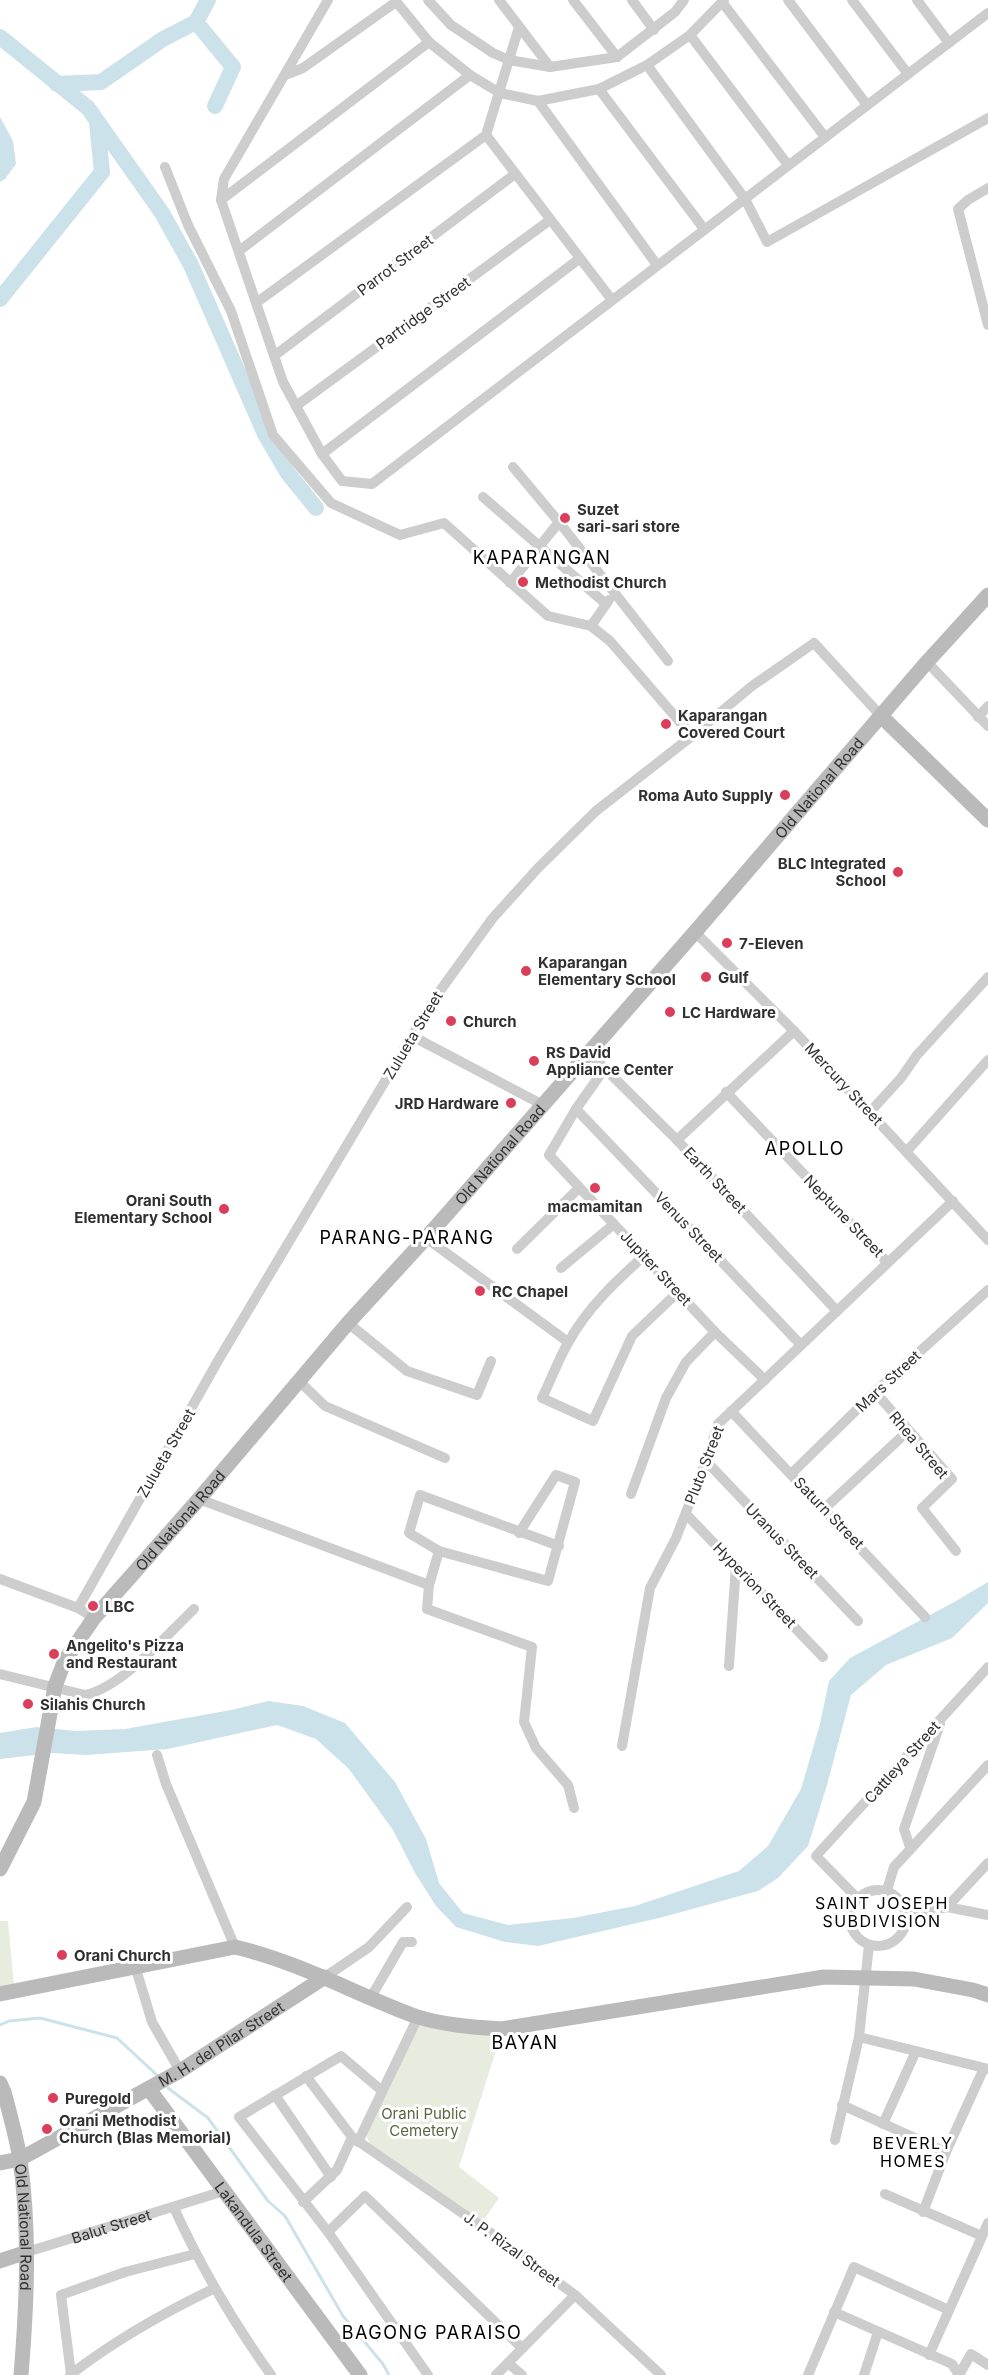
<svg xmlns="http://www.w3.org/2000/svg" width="988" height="2375" font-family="Inter,sans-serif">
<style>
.green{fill:#e7ecdf}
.water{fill:#cce2ea}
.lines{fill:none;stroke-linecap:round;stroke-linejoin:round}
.stream{stroke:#cce2ea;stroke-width:3}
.river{stroke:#cce2ea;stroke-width:16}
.street{stroke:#cdcdcd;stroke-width:10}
.secondary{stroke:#bababa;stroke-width:15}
.poi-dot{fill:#da3e5b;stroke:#fff;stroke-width:2}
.labels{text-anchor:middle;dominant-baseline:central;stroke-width:6;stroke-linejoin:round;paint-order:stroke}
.street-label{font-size:15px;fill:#303030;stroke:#fff}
.poi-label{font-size:15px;font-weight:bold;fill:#303030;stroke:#fff;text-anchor:start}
.park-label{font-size:15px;fill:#576940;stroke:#fff}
.neighbourhood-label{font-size:16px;letter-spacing:1.5px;fill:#000;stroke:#fff}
.quarter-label{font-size:18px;letter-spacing:1.5px;fill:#000;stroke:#fff}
</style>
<rect width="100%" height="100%" fill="#fff"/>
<!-- green -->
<g class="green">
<polygon points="0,1921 8,1921 14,1987 0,1989"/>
<polygon points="417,2023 500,2038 459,2167 499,2198 482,2222 372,2148 365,2133"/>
</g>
<!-- water -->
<g class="water">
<polygon points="0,117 13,141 16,164 5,179 0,182"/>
<polygon points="988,1582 988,1603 952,1638 886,1665 851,1695 827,1785 808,1846 778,1878 758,1891 663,1917 538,1946 505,1942 456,1927 436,1906 415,1873 393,1830 349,1769 316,1739 277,1725 168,1749 86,1755 52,1753 0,1759 0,1733 36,1727 76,1731 125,1729 231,1710 268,1701 303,1706 345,1723 395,1782 426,1839 439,1883 463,1913 508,1925 573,1918 635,1906 739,1871 768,1846 801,1789 820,1724 829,1681 850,1658 956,1601"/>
</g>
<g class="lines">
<!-- stream -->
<g class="stream">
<polyline points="0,2025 9,2021 40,2018 117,2038 158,2076"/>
<polyline points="168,2088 208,2118 268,2201 285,2216 343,2316 383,2364 389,2375"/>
</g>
<!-- river -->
<g class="river">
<polyline points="196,22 208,0"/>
<polyline points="0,37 88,108 162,213 191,265 265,434 287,472 316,508"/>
<polyline points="57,84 101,82 163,39 196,22 233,67 215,106"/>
<polyline points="0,299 102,172 97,123"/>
</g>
<!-- street -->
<g class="street">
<polyline points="328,0 224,179 221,200 283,382 322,454 342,481 372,484 988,13"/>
<polyline points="395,0 429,42 470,75 500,93 538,101 599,89 647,65 690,35 724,0"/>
<polyline points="428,0 451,25 493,53 509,60 550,67 617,57 675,12 684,0"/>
<polyline points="499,0 550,67"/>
<polyline points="573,0 617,57"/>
<polyline points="632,0 654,30"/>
<polyline points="788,0 867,105"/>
<polyline points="852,0 908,74"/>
<polyline points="917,0 949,43"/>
<polyline points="722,2 825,137"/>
<polyline points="519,27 486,135 612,300"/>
<polyline points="690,35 788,165"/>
<polyline points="647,65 745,199 767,242 988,118"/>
<polyline points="285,75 303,68 396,2"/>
<polyline points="599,89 704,229"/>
<polyline points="538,101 657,265"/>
<polyline points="165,167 188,225 231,311 273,435 331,503 400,535 444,523 548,616 591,626 610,641 692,736"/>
<polyline points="988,188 968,200 958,209 988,325"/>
<polyline points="221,200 429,42"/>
<polyline points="239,251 470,75"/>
<polyline points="256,303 486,135"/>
<polyline points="274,356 515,174"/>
<polyline points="296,406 550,220"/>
<polyline points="322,454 579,259"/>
<polyline points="513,467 559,522 668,661"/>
<polyline points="483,497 606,604"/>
<polyline points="510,583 559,522"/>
<polyline points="591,626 609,600"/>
<polyline points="927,662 988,726"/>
<polyline points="978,717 988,706"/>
<polyline points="695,932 794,1031 988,1240"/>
<polyline points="412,1036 543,1105"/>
<polyline points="589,1053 677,1140 837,1311"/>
<polyline points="605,1068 576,1109 549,1155 715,1332 765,1380"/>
<polyline points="726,1092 887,1262"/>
<polyline points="576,1109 801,1345"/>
<polyline points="870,1112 901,1078 917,1055 988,977"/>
<polyline points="677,1140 794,1031"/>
<polyline points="907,1151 988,1060"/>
<polyline points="426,1238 568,1342"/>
<polyline points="517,1249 579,1188"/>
<path d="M645,1255C616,1281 587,1308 568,1343C558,1360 551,1380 542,1398L593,1421L632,1336L678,1292"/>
<polyline points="561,1268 614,1224"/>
<polyline points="348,1323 407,1371 477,1395 491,1361"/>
<polyline points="299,1381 325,1406 445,1458"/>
<polyline points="875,1392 952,1479 922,1508 956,1551"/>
<polyline points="731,1411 925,1617"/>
<polyline points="706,1461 858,1621"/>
<polyline points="791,1474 875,1392 988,1290"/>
<polyline points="631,1494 666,1398 686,1362 715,1332"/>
<polyline points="199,1499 429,1585 427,1609 532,1647 524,1722 536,1748 568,1785 574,1808"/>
<polyline points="825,1508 908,1431"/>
<polyline points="686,1514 823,1657"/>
<polyline points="519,1533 556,1475 575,1482 548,1581 439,1551 409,1533 420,1495 559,1546"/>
<polyline points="0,1579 78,1608 94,1618"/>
<polyline points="429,1585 439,1551"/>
<polyline points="78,1608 219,1359 412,1036 437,995 492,919 538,868 596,811 692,736 752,686 814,643 881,716"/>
<polyline points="729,1666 736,1566"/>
<path d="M0,1674L85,1695C122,1687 166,1636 194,1609"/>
<polyline points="622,1746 650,1588 676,1538 706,1461 718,1424 953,1201"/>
<polyline points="157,1755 166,1784 235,1947"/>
<polyline points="910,1847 904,1829 940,1724"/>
<polyline points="887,1890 894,1867 988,1765"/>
<circle cx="878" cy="1918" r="28"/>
<polyline points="857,1898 816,1856 988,1667"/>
<polyline points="947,1907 988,1863"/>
<polyline points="907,1916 947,1907 988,1915"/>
<polyline points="136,1969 152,2022 180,2071"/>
<polyline points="325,1977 369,1947 407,1907"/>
<polyline points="371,1997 403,1942 412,1942"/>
<polyline points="859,2037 988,2069"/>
<polyline points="306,2076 352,2137 491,2233 575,2295 661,2375"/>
<polyline points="381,2090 341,2056 239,2117 328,2232 428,2375"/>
<polyline points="275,2095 331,2177"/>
<polyline points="842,2105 946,2152"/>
<polyline points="883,2124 916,2051"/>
<polyline points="835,2140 859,2037 869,1945"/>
<polyline points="358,2142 418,2017"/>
<polyline points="885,2194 982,2236"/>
<polyline points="303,2202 337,2170 352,2137"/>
<path d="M174,2208C201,2267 233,2322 271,2375"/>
<polyline points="923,2212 946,2152 984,2068"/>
<polyline points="328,2232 365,2196 522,2348"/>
<path id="s1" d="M27,2252L224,2191"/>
<polyline points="834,2312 952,2364 959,2375"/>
<polyline points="929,2355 988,2223"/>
<polyline points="508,2363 522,2375"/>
<polyline points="71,2374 61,2295 125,2272 195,2254"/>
<path d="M70,2375C115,2340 163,2313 215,2288"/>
<polyline points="496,2375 575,2295"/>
<polyline points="808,2375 854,2267 949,2310"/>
<polyline points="864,2375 878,2332"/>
<polyline points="959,2375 971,2354 988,2365"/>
</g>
<!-- secondary -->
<g class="secondary">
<polyline points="881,716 988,820"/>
<path id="s2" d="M0,1869L34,1802L55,1686L65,1660L94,1618L199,1499L348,1323L426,1238L695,932L927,662L988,595"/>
<path d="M0,1994L235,1947C299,1962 355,1994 415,2016C442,2025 473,2027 501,2029L824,1977L914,1979L973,1990L988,1995"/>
<path id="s3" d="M0,2083L4,2092C10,2114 16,2136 20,2159C30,2231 27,2303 21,2375"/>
<path id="s4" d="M149,2089L360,2375"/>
<path id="s5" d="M0,2163L20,2159L180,2071L325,1977"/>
<polyline points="0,2261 27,2252"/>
</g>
</g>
<!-- markers -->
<g class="poi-dot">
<circle cx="565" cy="518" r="6"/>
<circle cx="523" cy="582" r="6"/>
<circle cx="666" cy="724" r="6"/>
<circle cx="785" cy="795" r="6"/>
<circle cx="898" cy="872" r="6"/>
<circle cx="727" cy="943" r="6"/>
<circle cx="526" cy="971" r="6"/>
<circle cx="706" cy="977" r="6"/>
<circle cx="670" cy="1012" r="6"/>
<circle cx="451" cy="1021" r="6"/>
<circle cx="534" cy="1061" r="6"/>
<circle cx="511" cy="1103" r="6"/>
<circle cx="595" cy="1188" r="6"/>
<circle cx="224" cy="1209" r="6"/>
<circle cx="480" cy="1291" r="6"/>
<circle cx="93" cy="1606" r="6"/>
<circle cx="54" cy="1654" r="6"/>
<circle cx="28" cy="1704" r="6"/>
<circle cx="62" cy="1955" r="6"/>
<circle cx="53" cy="2098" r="6"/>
<circle cx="47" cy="2129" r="6"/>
</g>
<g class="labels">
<!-- street labels -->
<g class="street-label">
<text transform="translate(395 265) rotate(-37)">Parrot Street</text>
<text transform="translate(423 313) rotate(-36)">Partridge Street</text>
<text stroke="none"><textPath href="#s2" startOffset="1374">Old National Road</textPath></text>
<text transform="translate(413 1035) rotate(-59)">Zulueta Street</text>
<text transform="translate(844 1084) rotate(47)">Mercury Street</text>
<text stroke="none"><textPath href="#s2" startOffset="888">Old National Road</textPath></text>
<text transform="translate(715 1180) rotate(47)">Earth Street</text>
<text transform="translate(844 1216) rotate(46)">Neptune Street</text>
<text transform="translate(689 1227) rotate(46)">Venus Street</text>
<text transform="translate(656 1268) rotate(47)">Jupiter Street</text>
<text transform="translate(888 1381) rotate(-43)">Mars Street</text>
<text transform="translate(919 1445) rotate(50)">Rhea Street</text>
<text transform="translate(166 1453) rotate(-60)">Zulueta Street</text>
<text transform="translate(704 1465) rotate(-69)">Pluto Street</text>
<text transform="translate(829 1513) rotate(46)">Saturn Street</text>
<text stroke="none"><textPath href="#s2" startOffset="402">Old National Road</textPath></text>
<text transform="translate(782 1541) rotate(46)">Uranus Street</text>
<text transform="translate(755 1585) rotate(46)">Hyperion Street</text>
<text transform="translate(902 1762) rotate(-48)">Cattleya Street</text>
<text stroke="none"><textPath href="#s5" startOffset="252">M. H. del Pilar Street</textPath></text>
<text stroke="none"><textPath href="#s1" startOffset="88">Balut Street</textPath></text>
<text stroke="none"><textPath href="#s3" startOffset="147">Old National Road</textPath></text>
<text stroke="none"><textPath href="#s4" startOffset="177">Lakandula Street</textPath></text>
<text transform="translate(512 2249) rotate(36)">J. P. Rizal Street</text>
</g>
<!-- poi labels -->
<g class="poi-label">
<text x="577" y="509">Suzet<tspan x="577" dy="17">sari-sari store</tspan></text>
<text x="535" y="582">Methodist Church</text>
<text x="678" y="715">Kaparangan<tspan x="678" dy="17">Covered Court</tspan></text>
<text x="773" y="795" text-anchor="end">Roma Auto Supply</text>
<text x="886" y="863" text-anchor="end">BLC Integrated<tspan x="886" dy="17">School</tspan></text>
<text x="739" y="943">7-Eleven</text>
<text x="538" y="962">Kaparangan<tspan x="538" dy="17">Elementary School</tspan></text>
<text x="718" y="977">Gulf</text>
<text x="682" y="1012">LC Hardware</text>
<text x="463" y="1021">Church</text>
<text x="546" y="1052">RS David<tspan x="546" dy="17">Appliance Center</tspan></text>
<text x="499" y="1103" text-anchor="end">JRD Hardware</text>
<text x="212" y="1200" text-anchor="end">Orani South<tspan x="212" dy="17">Elementary School</tspan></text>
<text x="595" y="1206" text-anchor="middle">macmamitan</text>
<text x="492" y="1291">RC Chapel</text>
<text x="105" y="1606">LBC</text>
<text x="66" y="1645">Angelito's Pizza<tspan x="66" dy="17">and Restaurant</tspan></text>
<text x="40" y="1704">Silahis Church</text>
<text x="74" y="1955">Orani Church</text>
<text x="65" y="2098">Puregold</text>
<text x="59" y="2120">Orani Methodist<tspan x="59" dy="17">Church (Blas Memorial)</tspan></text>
</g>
<!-- park labels -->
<g class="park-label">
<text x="424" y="2113">Orani Public<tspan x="424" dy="17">Cemetery</tspan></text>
</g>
<!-- neighbourhood labels -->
<g class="neighbourhood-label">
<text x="882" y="1903">SAINT JOSEPH<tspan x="882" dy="18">SUBDIVISION</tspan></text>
<text x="913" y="2143">BEVERLY<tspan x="913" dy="18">HOMES</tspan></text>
</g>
<!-- quarter labels -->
<g class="quarter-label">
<text x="542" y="557">KAPARANGAN</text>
<text x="805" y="1148">APOLLO</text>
<text x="407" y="1237">PARANG-PARANG</text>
<text x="525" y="2042">BAYAN</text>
<text x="432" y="2332">BAGONG PARAISO</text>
</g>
</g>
</svg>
